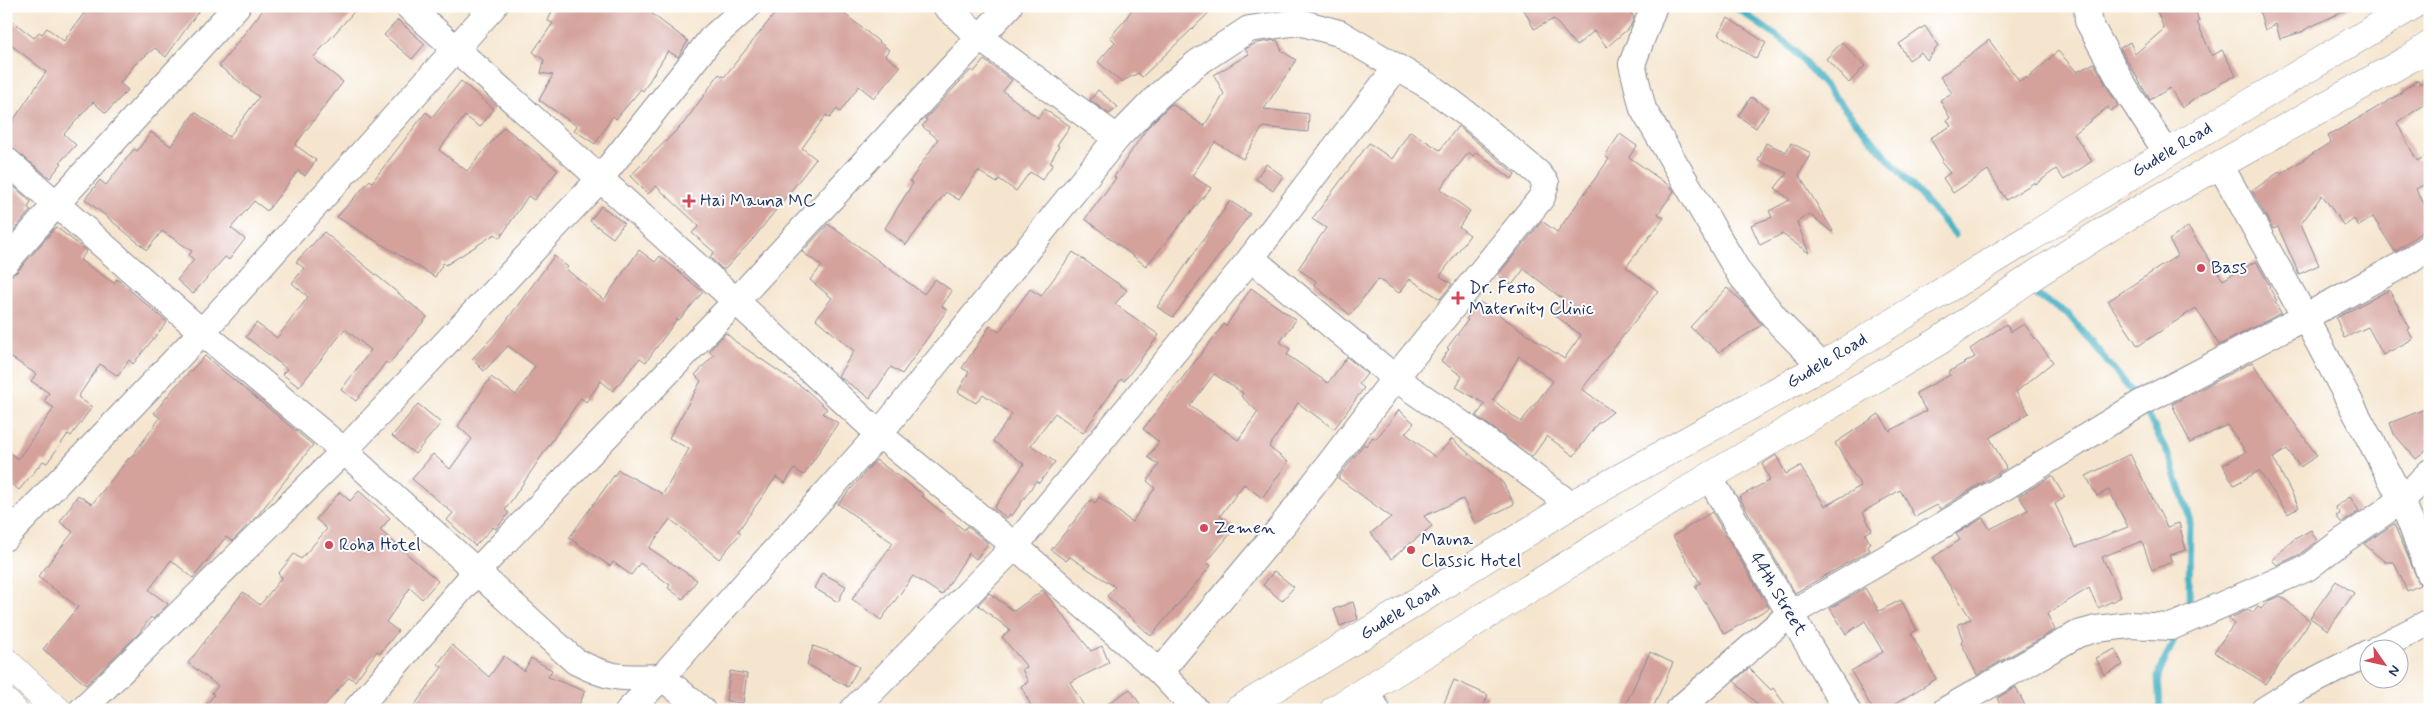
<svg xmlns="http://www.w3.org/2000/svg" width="2436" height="716" font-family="Mynerve,sans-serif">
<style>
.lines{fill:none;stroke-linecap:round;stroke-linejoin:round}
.stream{stroke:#43afc2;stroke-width:7}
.building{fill:#d4a19b;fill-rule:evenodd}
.minor-casing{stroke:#888a96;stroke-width:28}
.major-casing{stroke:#888a96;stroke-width:29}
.highway-casing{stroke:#888a96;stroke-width:29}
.minor{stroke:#fff;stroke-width:26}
.major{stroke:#fff;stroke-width:28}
.highway{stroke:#fff;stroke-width:28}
.poi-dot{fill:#d1495b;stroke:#fff;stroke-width:2}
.labels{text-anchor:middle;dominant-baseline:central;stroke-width:4;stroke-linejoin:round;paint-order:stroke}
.street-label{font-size:18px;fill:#1b2f5e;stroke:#fff}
.poi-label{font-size:18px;fill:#1b2f5e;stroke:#fff;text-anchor:start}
</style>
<rect width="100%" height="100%" fill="#fff"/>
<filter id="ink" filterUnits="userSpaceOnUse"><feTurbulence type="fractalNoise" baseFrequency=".02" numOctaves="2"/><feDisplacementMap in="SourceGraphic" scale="10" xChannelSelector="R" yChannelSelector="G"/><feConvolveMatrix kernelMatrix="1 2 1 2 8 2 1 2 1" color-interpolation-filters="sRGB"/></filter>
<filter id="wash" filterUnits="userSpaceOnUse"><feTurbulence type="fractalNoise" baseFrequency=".0096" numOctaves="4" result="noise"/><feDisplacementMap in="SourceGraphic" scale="20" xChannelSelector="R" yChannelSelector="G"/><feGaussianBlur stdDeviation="1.12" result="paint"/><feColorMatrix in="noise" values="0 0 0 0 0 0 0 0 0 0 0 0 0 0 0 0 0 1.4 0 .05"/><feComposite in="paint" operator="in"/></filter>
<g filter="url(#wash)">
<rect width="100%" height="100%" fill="#f5e5ce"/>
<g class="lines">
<!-- stream -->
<g class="stream">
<polyline points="1734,6 1790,46 1955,235"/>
<polyline points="2038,296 2068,314 2138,399"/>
<polyline points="2144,408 2170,458 2190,519 2189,605 2186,612"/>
<polyline points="2160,710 2158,676 2178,631"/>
</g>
</g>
<g id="blocks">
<!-- building -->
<g class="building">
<polygon points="89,6 202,6 166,57 155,48 134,65 120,83 128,90 106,113 93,102 64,134 76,145 60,162 62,163 50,178 6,143 6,131 46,72 6,41 6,16 34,38 39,32 42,34 47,28 64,41"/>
<polygon points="266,6 359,6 313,58 343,82 295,145 316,160 305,176 298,171 267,211 254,201 231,228 245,239 229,260 225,257 193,294 177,280 194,260 189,255 192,251 162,231 147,250 85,199 100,180 106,185 134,149 137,151 151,132 171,146 195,112 229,137 259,97 219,66"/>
<polygon points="554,6 657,6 652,14 688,41 678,57 668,51 643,91 641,89 616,119 613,116 595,144 574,130 577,126 539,100 553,75 541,73 544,60 533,52 553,23 548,21"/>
<polygon points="781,6 835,6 889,50 885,55 900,67 874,98 859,86 840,112 837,109 830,118 826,115 802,148 816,159 753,239 725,269 722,269 710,257 714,252 692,233 699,226 656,186 648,194 630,176 684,123 719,74 724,77"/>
<polygon points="1134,6 1216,6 1142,77 1138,73 1121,82 1098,62 1115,42 1110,37 1125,20"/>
<polygon points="1522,6 1624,6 1634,17 1630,27 1607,47 1594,31 1576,46 1554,19 1534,29"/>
<polygon points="2155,6 2194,6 2199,21 2197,22 2212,56 2222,50 2236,75 2202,94 2182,108 2170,88 2150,100 2120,48 2130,42 2135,54 2164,29"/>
<polygon points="2258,6 2354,6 2304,30 2304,31 2280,39 2276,24 2265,30"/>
<polygon points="1728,18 1766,43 1756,59 1718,34"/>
<polygon points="398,20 425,44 412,59 384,35"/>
<polygon points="1925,26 1938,46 1927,60 1921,52 1909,60 1899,44"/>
<polygon points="1277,40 1282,51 1296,60 1264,109 1309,114 1308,132 1263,127 1243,159 1215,142 1192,176 1211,188 1146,266 1085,219 1116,178 1114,177 1147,128 1168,107 1172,104 1204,126 1224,94 1214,75 1249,54 1245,49 1257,43"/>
<polygon points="1989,40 2020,82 2026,77 2027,79 2058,51 2077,72 2094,63 2118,106 2110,111 2108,107 2074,134 2092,161 2064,180 2056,169 2036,184 2035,182 2006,200 1988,170 1953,193 1943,178 1950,173 1941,162 1943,160 1930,138 1951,126 1947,120 1950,118 1940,100 1952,93 1940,77"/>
<polygon points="1842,42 1865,66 1849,83 1826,59"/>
<polygon points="984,60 1012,80 1003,91 1038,118 1044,109 1070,126 1057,145 1059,146 1050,163 1053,164 1042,180 1030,172 1016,191 999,179 997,183 978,171 959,200 946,192 906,245 885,228 913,183 910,181 938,139 922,126 927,120 925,119 971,70 974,72"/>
<polygon points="2430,79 2430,101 2397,123 2417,161 2430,153 2430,181 2416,189 2430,214 2430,226 2395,252 2373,217 2359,226 2354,219 2344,226 2322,195 2301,224 2319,265 2299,274 2278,227 2273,229 2252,191 2279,172 2281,174 2331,142 2328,136 2402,93 2401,91 2418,80 2420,84"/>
<polygon points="461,81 494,109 480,127 465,116 439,150 467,171 504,127 558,170 534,200 528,196 500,238 495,234 446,265 443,263 435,277 337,217 370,180 372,182 426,112 432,117"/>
<polygon points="1098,90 1118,107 1109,114 1090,100"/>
<polygon points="1751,97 1769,108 1756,128 1738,116"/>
<polygon points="1458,126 1515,174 1512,179 1476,152 1473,156 1469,152 1440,189 1470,211 1459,227 1470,235 1440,276 1452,284 1440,299 1410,279 1399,293 1378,279 1350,315 1314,285 1316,281 1298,269 1326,228 1312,219 1369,143 1392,159 1410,131 1440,150"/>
<path d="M1620,134L1637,146L1629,157L1671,187L1674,191L1658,214L1664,218L1626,267L1658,291L1582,389L1613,412L1597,424L1574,456L1547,436L1532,457L1476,416L1485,404L1456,387L1462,376L1441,361L1449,349L1447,348L1468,320L1466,319L1480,302L1564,359L1581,335L1553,314L1564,300L1524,269L1512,285L1498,275L1542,221L1557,232L1609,159L1605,156ZM1519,356L1553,381L1521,422L1493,400Z"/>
<polygon points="1766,143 1786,152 1791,143 1811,153 1799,175 1833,231 1832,232 1809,214 1797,222 1809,253 1782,234 1760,245 1751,225 1772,217 1769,211 1790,200 1775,188 1787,173 1758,161"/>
<polygon points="1266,164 1283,176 1273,191 1256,179"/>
<polygon points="10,183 31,202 28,208 31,210 6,239 6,188"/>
<polygon points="1230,201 1250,214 1173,317 1157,307"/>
<polygon points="601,206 624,223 613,238 590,221"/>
<polygon points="828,224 924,294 935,279 952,291 942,306 947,310 902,374 891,367 870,398 838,376 854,351 816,319 832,298 810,280 822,266 802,252"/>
<polygon points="56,227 87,251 80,260 114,283 117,279 167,322 133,364 129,360 118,376 100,364 78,397 92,407 71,436 68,434 47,463 43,461 19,490 6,480 6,449 18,459 54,408 44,401 49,393 31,381 36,374 6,354 6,277 17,272"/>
<polygon points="2188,227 2223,280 2256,261 2270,286 2269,287 2277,301 2275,302 2281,313 2219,345 2196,308 2138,346 2108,301 2178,255 2169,240"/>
<polygon points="324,232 427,317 389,364 386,362 356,401 341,390 371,350 345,329 299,387 282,374 287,369 246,337 256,323 277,338 308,297 292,283 304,268 296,262"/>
<polygon points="639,250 655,262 660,256 703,292 679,320 677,319 646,362 640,358 613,391 601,381 586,402 581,398 505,510 509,513 496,529 493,527 475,546 447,520 453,513 412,479 433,454 450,469 472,439 458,426 491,377 516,395 535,366 508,346 484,371 472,359 501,328 554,256 568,267 566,269 604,300"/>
<polygon points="1073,252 1127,290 1115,304 1159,335 1124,381 1121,379 1083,433 1055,413 1031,445 1055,462 1039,483 1036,481 1012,516 1010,514 1007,518 994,508 1024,464 993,441 1012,414 983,394 976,403 958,392 969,372 962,368 990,326 999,332 1030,289 1041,296"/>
<path d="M1251,288L1296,320L1280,342L1290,349L1287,355L1328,383L1347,357L1367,374L1359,384L1364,388L1334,429L1298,403L1269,447L1288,462L1262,498L1244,484L1220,516L1235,528L1207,562L1211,566L1151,636L1107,596L1115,587L1070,557L1066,561L1051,550L1091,500L1095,503L1099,497L1132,522L1155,488L1147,481L1159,465L1148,457L1159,442L1143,429L1224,324L1226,326ZM1214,374L1243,393L1241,396L1258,412L1238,440L1190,406Z"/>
<polygon points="1727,288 1743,302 1762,325 1719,352 1690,327"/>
<polygon points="2389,290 2410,328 2408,330 2413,339 2383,355 2368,327 2344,338 2336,318"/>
<polygon points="2006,324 2011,332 2024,324 2053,362 2016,392 2029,413 1990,438 2006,468 1940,509 1937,505 1915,517 1900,490 1863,512 1872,530 1865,534 1870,543 1867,545 1870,550 1795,593 1739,497 1770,480 1762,464 1776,455 1786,474 1800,466 1825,506 1861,486 1835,443 1879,414 1890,431 1926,411 1916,393 1950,375 1948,372 1975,357 1970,349"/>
<polygon points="726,333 736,342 805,389 827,409 822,413 838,423 804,475 794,469 785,483 776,477 738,531 741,533 719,559 670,519 649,548 697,580 683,599 668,588 670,585 640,563 631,575 613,562 610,566 569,538 618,470 663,494 689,449 669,438 701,381 695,375 714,355 709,351"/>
<polygon points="205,356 313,445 258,515 232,541 226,537 193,578 171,560 149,590 168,604 153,619 151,617 139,633 86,685 43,649 78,607 38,577 73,532 60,522 78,495 92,504 129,458 130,459 160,418 154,413 174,388"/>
<polygon points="2252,362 2317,456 2300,467 2287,449 2273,458 2299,507 2288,514 2259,471 2234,485 2223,465 2246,452 2227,425 2190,443 2172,404"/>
<polygon points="418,404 441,423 415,454 392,436"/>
<polygon points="2430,407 2430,448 2416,459 2394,434 2390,423"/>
<polygon points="1399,410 1414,423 1405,433 1435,457 1452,439 1503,483 1514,504 1475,524 1463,499 1424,516 1432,526 1391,559 1371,533 1391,517 1338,478 1364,444 1366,446 1373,437 1376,439"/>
<polygon points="2130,454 2167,527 2179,523 2186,550 2169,555 2172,562 2152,570 2142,541 2102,557 2121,597 2098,608 2089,588 2047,614 2055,630 1977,675 1961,642 1964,641 1958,624 1971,619 1932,558 1960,540 1956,534 1983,518 1990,529 2028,510 2019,496 2052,476 2065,497 2055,504 2076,547 2128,527 2109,490 2097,496 2086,476"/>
<polygon points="876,460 923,494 922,496 964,530 967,526 988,543 976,559 969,553 942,595 913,576 881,620 852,599 893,543 838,504"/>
<polygon points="359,491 390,518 380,530 438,581 422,599 410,588 386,622 398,631 380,653 377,651 355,681 349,677 321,710 202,710 214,695 212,693 218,686 188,663 243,592 260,605 282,577 278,574 294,554 301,559 327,529 316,519 340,492 350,501"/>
<polygon points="2350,497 2359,511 2342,523 2336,516 2340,514 2335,507"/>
<polygon points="1712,512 1769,608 1724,634 1695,586 1700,583 1673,536"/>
<polygon points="2394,524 2420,585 2407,591 2394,562 2385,562 2364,544"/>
<polygon points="2311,530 2317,541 2299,555 2277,565 2272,560 2293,540"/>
<polygon points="1274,571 1294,587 1282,601 1263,585"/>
<polygon points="822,573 846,586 838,602 814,588"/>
<polygon points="2336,581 2354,593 2328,630 2310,618"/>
<polygon points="1865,588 1879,611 1901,600 1917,630 1911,633 1936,679 1885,710 1873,710 1851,671 1883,652 1865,621 1846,634 1830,608"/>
<polygon points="1043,590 1091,651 1102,646 1109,663 1070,682 1086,710 1033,710 1021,686 1028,682 1022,669 1027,667 1002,637 1010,630 978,605 989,593 1014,611"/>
<polygon points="2281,596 2310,621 2266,684 2214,652 2234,624 2228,619 2248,610 2253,613 2258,607 2261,609 2268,601"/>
<polygon points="1353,602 1358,619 1340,626 1334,609"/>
<polygon points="452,645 489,677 504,656 524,671 531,658 552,670 548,677 585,691 577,710 411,710 442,667 438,664"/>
<polygon points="813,646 842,656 859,667 848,687 807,664"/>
<polygon points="2115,649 2123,665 2104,675 2096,658"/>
<polygon points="1650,652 1673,663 1652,710 1623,710"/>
<polygon points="1749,668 1771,690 1773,688 1789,710 1763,710 1734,681"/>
<polygon points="730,671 747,674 743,703 726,701"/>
<polygon points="1454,680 1488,695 1482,710 1441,710"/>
<polygon points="2016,687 2027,710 2002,710 1997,698"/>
<polygon points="1130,689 1144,710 1098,710"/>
</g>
</g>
</g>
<g filter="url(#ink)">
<use href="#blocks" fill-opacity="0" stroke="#888a96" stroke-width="1"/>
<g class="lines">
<!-- minor casing -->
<g class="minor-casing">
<g id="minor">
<polyline points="408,6 736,301 879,434 1015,546 1160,672 1196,710"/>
<polyline points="946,6 980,38 1117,138"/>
<polyline points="1654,6 1632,64 1643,109 1739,273 1781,325 1822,366"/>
<polyline points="2087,6 2088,21 2124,87 2167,153"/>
<path d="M6,160L202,332L344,451L575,661C611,680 623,678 662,677L702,710"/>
<polyline points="2220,165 2305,317 2402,500 2430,574"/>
<polyline points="1251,258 1395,378 1482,438 1571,505"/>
<polyline points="6,262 57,203 237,6"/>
<polyline points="1709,477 1847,710"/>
<polyline points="6,537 202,332 494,6"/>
<polyline points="2378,648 2430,622"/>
<polyline points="1366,690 1377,710"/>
<polyline points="82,710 344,451 599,180 711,39 748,6"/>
<polyline points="356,710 476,572 736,301 1009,6"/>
<polyline points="629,710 662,677 879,434 1117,138 1158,96 1197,63 1249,29 1299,22 1339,33 1432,88 1471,117 1538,173 1546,183 1542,197 1395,378 1282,526 1160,672"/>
<polyline points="853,710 1015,546 1251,258 1396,68"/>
<polyline points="1678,710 1790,614 1943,525 2141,403 2305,317 2411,260 2430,246"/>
<polyline points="1946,710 2078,634 2096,629 2130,625 2171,627 2307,568 2338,544 2402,500 2430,472"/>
<polyline points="2264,710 2294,691 2368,653"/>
</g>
</g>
<!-- major casing -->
<g class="major-casing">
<g id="major">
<polyline points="6,662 57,710"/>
<polyline points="6,703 13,710"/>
</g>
</g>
<!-- highway casing -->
<g class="highway-casing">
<g id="highway">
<polyline points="1238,710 1394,616 1571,505 1822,366 2187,141 2412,6"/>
<polyline points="1334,710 1709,477 1939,341 2036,274 2121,220 2409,59 2430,45"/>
</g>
</g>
<!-- minor -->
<use href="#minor" class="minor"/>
<!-- major -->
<use href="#major" class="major"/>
<!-- highway -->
<use href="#highway" class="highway"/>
</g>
</g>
<!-- markers -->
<g class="poi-dot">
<path d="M686.5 193.5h5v5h5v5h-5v5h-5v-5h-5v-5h5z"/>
<circle cx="2201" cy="268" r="5"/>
<path d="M1455.5 290.5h5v5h5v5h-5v5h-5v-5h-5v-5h5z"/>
<circle cx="1204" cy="528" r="5"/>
<circle cx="329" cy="545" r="5"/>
<circle cx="1411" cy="550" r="5"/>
</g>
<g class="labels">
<!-- street labels -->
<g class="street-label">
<text transform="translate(2172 150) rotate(-31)">Gudele Road</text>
<text transform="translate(1827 361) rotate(-31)">Gudele Road</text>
<text transform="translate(1778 594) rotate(59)">44th Street</text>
<text transform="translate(1400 612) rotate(-32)">Gudele Road</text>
</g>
<!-- poi labels -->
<g class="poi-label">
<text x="700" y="201">Hai Mauna MC</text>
<text x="2211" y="268">Bass</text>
<text x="1469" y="288">Dr. Festo<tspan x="1469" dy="21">Maternity Clinic</tspan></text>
<text x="1214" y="528">Zemen</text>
<text x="1421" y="540">Mauna<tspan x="1421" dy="21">Classic Hotel</tspan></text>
<text x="339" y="545">Roha Hotel</text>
</g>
</g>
<!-- margin -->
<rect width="2436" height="716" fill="none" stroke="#fff" stroke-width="25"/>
<!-- north arrow -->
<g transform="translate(2384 664) rotate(124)"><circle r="24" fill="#ffffff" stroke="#a4acbf"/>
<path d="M0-4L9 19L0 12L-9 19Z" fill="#d1495b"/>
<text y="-8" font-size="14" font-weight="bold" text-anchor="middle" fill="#1b2f5e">N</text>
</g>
</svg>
